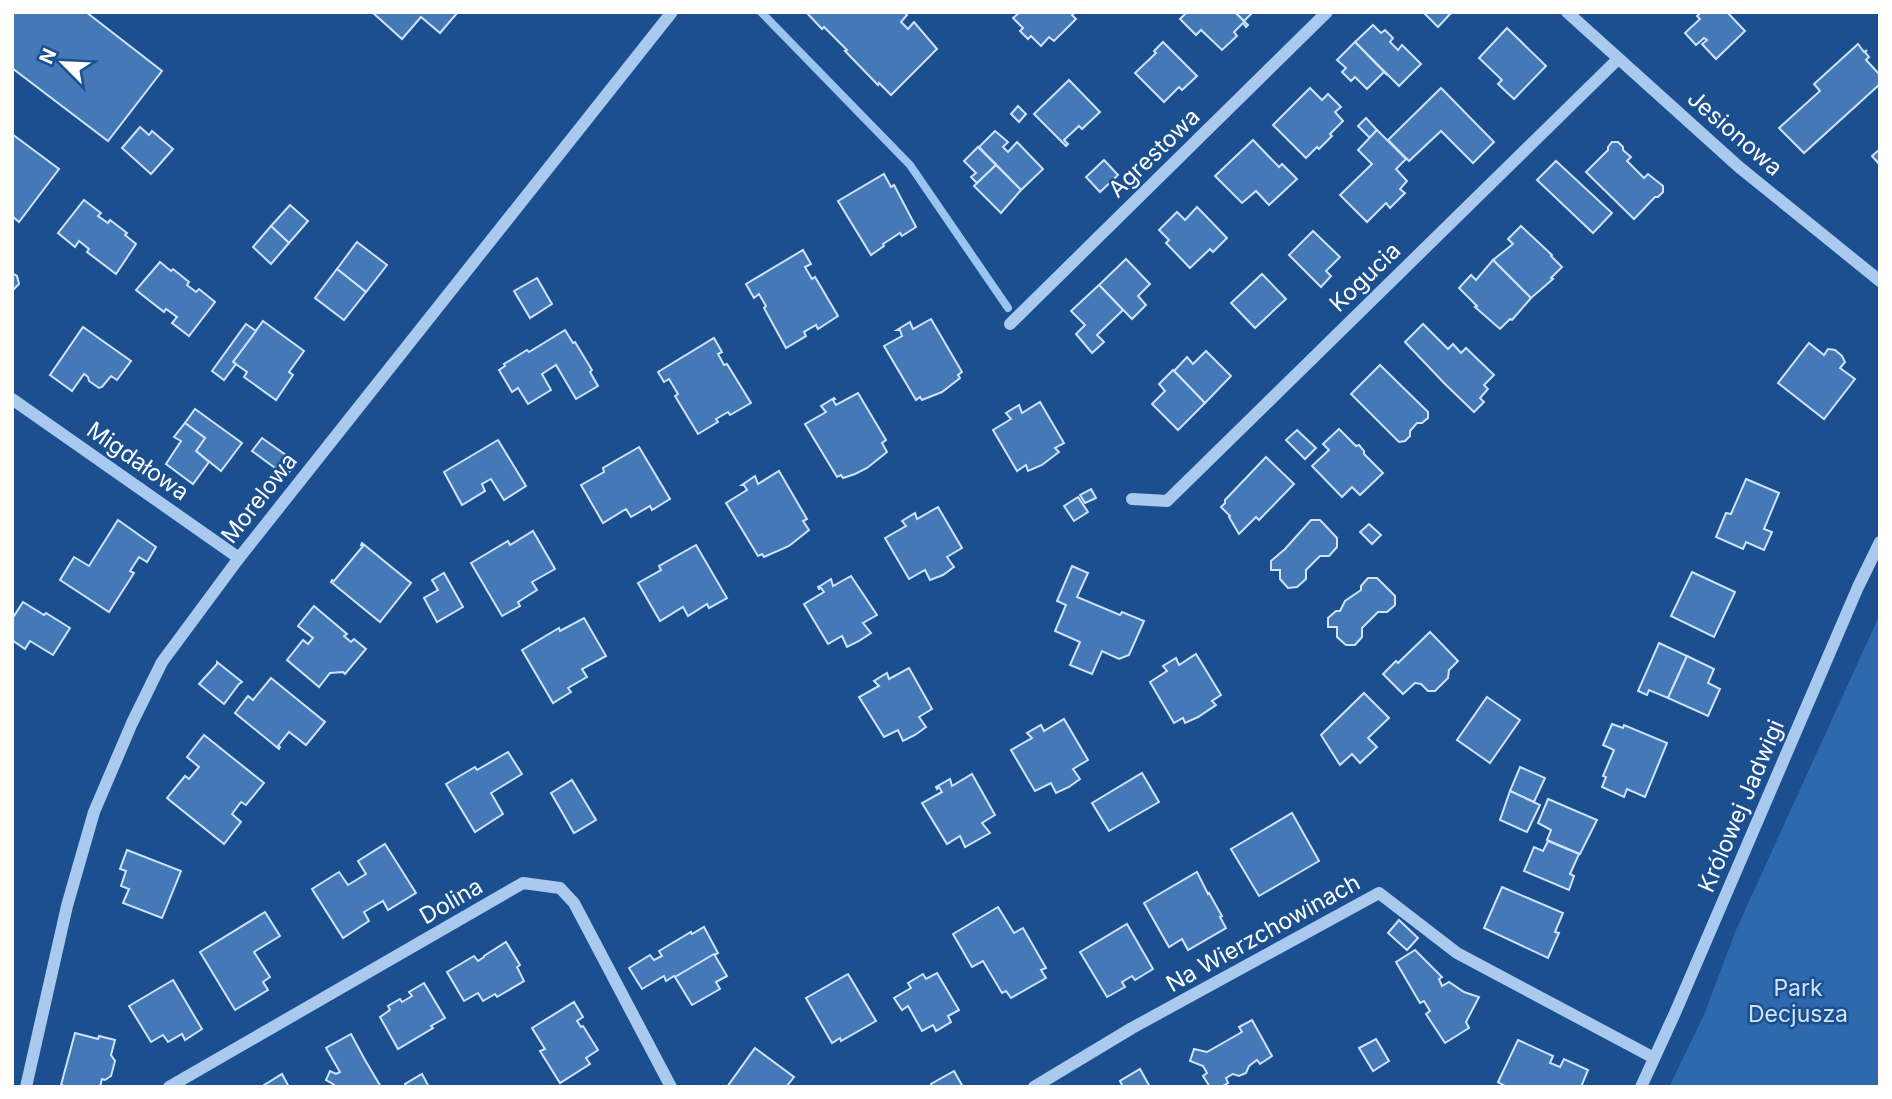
<svg xmlns="http://www.w3.org/2000/svg" width="1892" height="1099" font-family="Inter,sans-serif">
<style>
.green{fill:#2e69ad}
.lines{fill:none;stroke-linecap:round;stroke-linejoin:round}
.stream{stroke:#9cc4f0;stroke-width:8}
.building{fill:#4478b7;stroke:#cfe3fa;stroke-width:2}
.minor{stroke:#a9c9ee;stroke-width:12}
.labels{text-anchor:middle;dominant-baseline:central;stroke-width:5;stroke-linejoin:round;paint-order:stroke}
.street-label{font-size:23px;fill:#fff;stroke:#1b4f8f}
.park-label{font-size:23px;fill:#cfe3fa;stroke:#1b4f8f}
</style>
<rect width="100%" height="100%" fill="#1b4f8f"/>
<!-- green -->
<polygon class="green" points="1880,614 1880,1087 1669,1087 1704,1015 1736,930"/>
<g class="lines">
<!-- stream -->
<polyline class="stream" points="761,12 910,165 1008,308"/>
</g>
<!-- building -->
<g class="building">
<polygon points="12,12 86,12 162,71 108,141 12,68"/>
<polygon points="372,12 458,12 440,33 421,17 402,39"/>
<polygon points="806,12 904,12 907,15 901,22 908,29 914,22 937,49 891,95 879,83 878,85 845,51 847,50 824,27 822,29"/>
<polygon points="1020,12 1075,12 1072,15 1076,19 1054,41 1049,37 1041,46 1031,36 1028,39 1020,31 1023,28 1013,18"/>
<polygon points="1187,12 1235,12 1248,25 1246,27 1243,23 1234,32 1237,36 1222,50 1201,30 1196,35 1180,19"/>
<polygon points="1235,12 1253,12 1244,21"/>
<polygon points="1423,12 1452,12 1438,27"/>
<polygon points="1701,12 1727,12 1745,31 1716,59 1702,44 1707,40 1704,38 1696,45 1685,33 1700,19 1697,16"/>
<polygon points="1373,25 1381,33 1385,30 1393,38 1390,42 1398,50 1402,45 1421,64 1399,86 1355,42"/>
<polygon points="1507,28 1546,66 1514,99 1498,84 1502,80 1479,58"/>
<polygon points="1163,42 1197,76 1182,90 1179,87 1164,102 1135,73 1156,53 1154,51"/>
<polygon points="1355,42 1387,75 1384,72 1367,89 1355,77 1351,81 1342,72 1346,68 1337,60"/>
<polygon points="1858,44 1864,52 1867,50 1865,52 1869,57 1866,60 1880,75 1880,84 1804,153 1779,128 1820,91 1814,84"/>
<polygon points="1069,80 1100,112 1082,129 1079,126 1064,140 1068,144 1066,146 1034,114"/>
<polygon points="1310,88 1322,100 1328,94 1341,107 1335,112 1343,121 1330,134 1332,136 1319,149 1317,147 1306,158 1273,125"/>
<polygon points="1441,88 1494,142 1473,163 1441,131 1409,161 1388,140"/>
<polygon points="1018,106 1026,114 1019,122 1011,114"/>
<polygon points="1366,118 1377,130 1370,138 1358,126"/>
<polygon points="140,127 149,135 152,131 173,149 151,174 122,148"/>
<polygon points="1377,130 1406,159 1396,169 1407,181 1400,189 1405,193 1390,208 1386,203 1367,222 1340,195 1372,164 1358,150"/>
<polygon points="995,131 1008,142 1003,147 1008,152 1017,142 1043,169 1021,190 979,147"/>
<polygon points="12,134 59,169 19,222 12,216"/>
<polygon points="1253,140 1279,167 1282,164 1297,179 1269,205 1256,191 1242,203 1215,176"/>
<polygon points="1612,142 1618,142 1623,147 1623,150 1631,157 1627,161 1644,178 1648,174 1663,186 1663,192 1658,197 1655,197 1634,219 1586,172 1608,150 1608,147"/>
<polygon points="978,147 996,165 977,183 971,177 976,173 964,161"/>
<polygon points="1880,149 1880,165 1872,156"/>
<polygon points="1104,160 1118,175 1100,192 1086,177"/>
<polygon points="1556,161 1612,213 1593,233 1537,180"/>
<polygon points="996,165 1021,190 1001,213 974,186"/>
<polygon points="884,174 891,187 894,185 916,227 902,236 900,233 883,244 884,246 871,255 838,201"/>
<polygon points="84,200 101,213 98,216 108,223 110,220 127,233 125,235 136,244 116,274 87,252 89,249 79,241 75,247 58,233"/>
<polygon points="290,205 308,221 289,243 271,226"/>
<polygon points="1197,207 1227,238 1213,252 1210,249 1190,268 1166,243 1169,240 1159,230 1177,212 1185,220"/>
<polygon points="271,226 289,243 271,264 253,247"/>
<polygon points="1521,226 1552,255 1551,256 1562,267 1551,278 1553,279 1531,298 1493,260 1513,244 1508,239"/>
<polygon points="1313,231 1340,257 1326,271 1331,276 1321,287 1289,255"/>
<polygon points="357,242 387,265 366,292 337,269"/>
<polygon points="803,250 811,264 805,267 812,279 815,277 838,316 818,329 816,325 804,332 806,336 786,348 764,308 766,306 759,294 754,298 746,284"/>
<polygon points="1126,259 1150,284 1138,296 1146,305 1132,319 1099,285"/>
<polygon points="1493,260 1531,298 1512,320 1510,319 1500,329 1475,307 1477,306 1459,288 1471,275 1476,280"/>
<polygon points="160,262 171,271 173,269 189,282 187,285 196,292 199,289 215,302 189,336 172,323 177,317 166,309 164,312 136,290"/>
<polygon points="337,269 366,292 344,320 315,298"/>
<polygon points="12,273 17,276 19,284 12,291"/>
<polygon points="1262,274 1286,299 1255,328 1231,303"/>
<polygon points="537,278 552,304 530,318 514,291"/>
<polygon points="1099,285 1123,310 1097,335 1104,342 1092,353 1076,334 1085,325 1071,311"/>
<polygon points="931,319 962,372 958,375 960,378 942,392 922,400 920,397 916,400 884,346 902,336 900,330 897,330 910,322 913,329"/>
<polygon points="263,321 304,351 289,372 293,375 276,400 244,377 247,372 233,362"/>
<polygon points="246,324 256,331 233,362 236,364 224,380 212,371"/>
<polygon points="1423,324 1448,349 1453,344 1461,353 1466,348 1494,375 1484,385 1488,389 1480,398 1484,402 1474,412 1444,383 1405,342"/>
<polygon points="83,327 131,361 117,380 111,376 102,387 99,388 89,381 88,377 84,374 72,391 50,375"/>
<polygon points="565,330 573,343 575,342 592,370 590,372 598,386 576,399 556,365 542,374 551,390 528,404 518,388 512,392 499,370 505,366 504,364 527,350 529,352"/>
<polygon points="714,338 722,352 718,354 724,365 727,364 751,403 730,415 728,412 716,419 718,422 698,434 675,396 678,394 669,379 664,382 658,372"/>
<polygon points="1809,343 1824,355 1828,349 1835,350 1842,356 1845,362 1840,368 1855,379 1824,419 1778,383"/>
<polygon points="1206,351 1231,376 1205,403 1174,371 1187,357 1193,364"/>
<polygon points="1380,365 1428,412 1428,418 1422,423 1417,423 1410,431 1410,436 1405,441 1399,442 1351,394"/>
<polygon points="1173,370 1205,403 1178,430 1152,404 1165,391 1159,384"/>
<polygon points="858,393 886,440 882,443 887,452 867,468 855,474 843,478 841,475 837,477 805,424 826,412 821,406 834,398 835,399 833,400 836,405"/>
<polygon points="1040,402 1064,443 1055,448 1059,452 1042,465 1028,471 1026,465 1017,471 993,430 1011,419 1006,413 1019,405 1022,413"/>
<polygon points="195,409 242,443 221,471 196,451 205,438 185,423"/>
<polygon points="185,423 205,438 196,451 209,462 193,484 166,464 181,441 174,437"/>
<polygon points="1339,429 1356,446 1359,445 1364,451 1364,454 1383,473 1360,495 1352,487 1342,497 1312,466 1329,450 1323,444"/>
<polygon points="1297,430 1316,448 1305,459 1286,440"/>
<polygon points="262,438 297,463 286,476 252,451"/>
<polygon points="498,440 526,486 504,500 491,479 482,484 485,491 462,505 444,472"/>
<polygon points="639,447 670,499 652,510 650,506 631,517 626,509 603,523 581,485 604,472 603,468"/>
<polygon points="1266,457 1294,484 1259,520 1256,517 1239,534 1229,517 1230,516 1221,507 1225,503 1225,500"/>
<polygon points="779,471 807,519 803,521 809,530 789,546 764,557 762,554 758,556 726,503 747,490 744,485 742,485 755,476 758,484"/>
<polygon points="1746,479 1779,493 1764,529 1772,532 1764,550 1746,542 1743,549 1716,537 1726,513 1731,514"/>
<polygon points="1091,489 1096,498 1085,503 1080,495"/>
<polygon points="1078,497 1088,512 1074,521 1064,506"/>
<polygon points="938,507 962,548 947,557 954,567 943,575 930,580 925,570 909,579 885,538 906,526 902,521 915,513 917,519"/>
<polygon points="118,520 156,547 147,562 139,557 130,571 134,573 109,612 60,580 74,557 89,566"/>
<polygon points="1311,520 1320,520 1337,538 1337,547 1329,556 1320,556 1306,570 1306,579 1297,587 1288,588 1280,579 1280,570 1271,570 1271,561 1285,549"/>
<polygon points="1369,524 1381,535 1372,544 1360,532"/>
<polygon points="533,531 555,569 532,582 537,590 518,602 520,606 502,616 471,563 508,541 510,545"/>
<polygon points="362,543 411,583 380,622 331,582 332,580 334,581 363,546 361,545"/>
<polygon points="696,545 727,598 709,608 707,604 688,616 683,607 660,621 638,583 661,570 659,566"/>
<polygon points="1072,566 1088,573 1077,597 1120,615 1122,612 1144,621 1129,655 1119,659 1102,651 1092,674 1070,665 1080,642 1055,631 1066,605 1057,601"/>
<polygon points="1692,572 1735,592 1714,637 1671,616"/>
<polygon points="444,573 463,607 437,622 424,598 438,590 432,580"/>
<polygon points="851,576 877,615 863,623 871,633 859,641 847,647 842,636 828,644 804,604 824,592 821,588 819,589 818,587 820,586 831,579 833,586"/>
<polygon points="1368,578 1377,578 1395,596 1395,605 1387,612 1378,612 1362,628 1362,637 1355,645 1346,645 1337,637 1337,627 1328,627 1328,618 1336,611 1340,611 1345,601 1361,590 1361,586"/>
<polygon points="23,602 44,615 46,613 70,628 53,655 30,641 25,649 12,640 12,619"/>
<polygon points="314,606 347,634 344,636 351,642 354,639 366,649 345,674 343,672 330,673 319,687 287,660 303,640 308,644 313,638 298,626"/>
<polygon points="584,618 606,656 582,669 587,677 568,688 571,692 553,703 522,650 559,628 560,631"/>
<polygon points="1430,632 1458,661 1449,670 1448,678 1435,691 1428,691 1421,684 1415,683 1403,694 1383,674 1396,661 1398,663"/>
<polygon points="1659,643 1687,656 1668,698 1649,690 1647,695 1638,691"/>
<polygon points="1196,654 1221,695 1212,701 1216,705 1198,717 1185,723 1183,718 1174,723 1150,682 1167,671 1163,666 1176,658 1179,665"/>
<polygon points="1687,656 1714,669 1708,683 1720,689 1708,716 1668,698"/>
<polygon points="217,662 242,682 239,684 224,704 199,684 217,664"/>
<polygon points="909,668 932,709 919,717 926,727 915,735 903,741 898,730 884,737 859,697 879,686 874,681 887,673 889,679"/>
<polygon points="271,678 325,722 306,745 289,732 278,746 280,747 279,749 235,713 248,696 253,700"/>
<polygon points="1364,693 1389,718 1368,738 1377,747 1360,763 1352,754 1340,765 1321,735"/>
<polygon points="1487,697 1520,720 1490,763 1457,740"/>
<polygon points="1064,719 1088,760 1073,769 1080,779 1069,787 1056,793 1051,783 1035,791 1011,750 1032,738 1027,733 1041,725 1044,731"/>
<polygon points="1612,724 1623,728 1624,725 1667,743 1645,797 1627,789 1624,797 1602,787 1606,777 1603,776 1614,750 1603,745"/>
<polygon points="204,735 264,783 246,805 241,802 232,814 241,822 224,844 167,798 185,776 189,779 199,767 187,757"/>
<polygon points="508,752 522,774 491,793 503,814 475,832 446,784 475,767 477,770"/>
<polygon points="1520,767 1545,778 1534,802 1510,791"/>
<polygon points="1142,773 1159,802 1109,831 1092,803"/>
<polygon points="972,774 995,815 982,823 990,833 965,847 960,836 947,844 922,803 942,792 939,787 937,789 936,787 950,779 952,786"/>
<polygon points="572,780 596,820 574,833 551,793"/>
<polygon points="1510,791 1540,805 1527,832 1500,820"/>
<polygon points="1548,799 1597,820 1580,854 1547,840 1551,830 1538,823"/>
<polygon points="1292,813 1319,861 1259,896 1231,849"/>
<polygon points="1548,841 1579,854 1570,874 1574,876 1569,890 1524,871 1534,847 1543,851"/>
<polygon points="385,844 416,893 388,910 383,901 364,912 369,921 343,938 312,889 339,872 348,885 366,874 358,861"/>
<polygon points="127,850 181,871 162,918 123,903 129,889 121,886 126,871 120,869"/>
<polygon points="1197,872 1208,894 1209,893 1222,916 1220,917 1226,928 1188,950 1182,939 1169,947 1144,903"/>
<polygon points="1502,887 1563,913 1555,932 1559,933 1548,958 1484,928"/>
<polygon points="998,907 1014,933 1023,928 1046,968 1041,970 1046,978 1011,998 1006,991 1002,993 983,961 972,967 953,934"/>
<polygon points="265,912 280,936 254,952 270,977 263,982 268,990 235,1010 200,952"/>
<polygon points="1399,920 1418,938 1407,950 1388,933"/>
<polygon points="1127,924 1153,969 1135,980 1132,976 1122,982 1125,987 1107,997 1080,952"/>
<polygon points="704,927 718,953 675,977 674,976 666,981 664,976 642,989 629,968 650,955 654,960 662,956 659,951 691,932 692,934"/>
<polygon points="506,942 520,965 517,967 524,981 497,997 495,994 483,1001 478,993 464,1001 447,972 474,956 478,961 484,957 484,956"/>
<polygon points="1415,950 1442,977 1439,979 1442,986 1449,982 1464,992 1479,997 1466,1022 1469,1028 1445,1043 1426,1014 1430,1011 1424,1001 1420,1003 1396,962"/>
<polygon points="714,954 727,976 716,982 720,989 692,1005 675,977"/>
<polygon points="937,973 959,1010 948,1016 951,1022 936,1031 933,1025 922,1031 908,1006 902,1010 894,998 911,988 908,983 923,974 926,979"/>
<polygon points="848,974 876,1021 841,1041 840,1038 832,1043 806,998"/>
<polygon points="173,980 202,1029 185,1040 182,1034 168,1042 163,1035 151,1042 129,1006"/>
<polygon points="424,983 445,1018 431,1026 433,1028 398,1049 380,1017 390,1010 388,1006 400,999 402,1002 412,996 409,992"/>
<polygon points="574,1002 583,1017 577,1021 581,1027 583,1026 598,1050 586,1058 590,1064 560,1083 540,1051 545,1049 532,1028"/>
<polygon points="1252,1020 1272,1056 1260,1064 1257,1060 1249,1066 1246,1073 1239,1076 1233,1074 1226,1078 1228,1083 1221,1087 1210,1087 1203,1076 1207,1073 1203,1066 1190,1061 1194,1049 1207,1052 1242,1032 1239,1027"/>
<polygon points="75,1033 98,1039 99,1036 115,1040 111,1055 115,1061 111,1076 105,1080 102,1079 100,1087 68,1087 61,1085"/>
<polygon points="351,1034 365,1060 381,1087 332,1087 334,1085 333,1084 326,1080 330,1071 336,1074 340,1072 326,1048"/>
<polygon points="1376,1039 1389,1061 1373,1071 1359,1048"/>
<polygon points="1518,1040 1553,1056 1550,1063 1560,1067 1564,1059 1588,1070 1581,1087 1507,1087 1498,1082"/>
<polygon points="755,1048 794,1077 786,1087 727,1087"/>
<polygon points="1140,1069 1150,1087 1123,1087 1120,1081"/>
<polygon points="954,1071 963,1087 932,1087 931,1084"/>
<polygon points="282,1074 289,1087 261,1087"/>
<polygon points="422,1074 429,1087 406,1087 405,1084"/>
</g>
<g class="lines">
<!-- minor -->
<g class="minor">
<polyline points="1567,12 1739,167 1880,281"/>
<polyline points="1010,324 1327,12"/>
<polyline points="12,399 239,558"/>
<polyline points="1132,499 1167,501 1618,59"/>
<polyline points="26,1087 67,906 94,812 132,723 162,662 239,558 672,12"/>
<polyline points="169,1087 523,883 560,888 574,903 671,1087"/>
<polyline points="1034,1087 1132,1028 1379,893 1457,953 1654,1058"/>
<polyline points="1641,1087 1675,1013 1858,587 1880,542"/>
</g>
</g>
<g class="labels">
<!-- street labels -->
<g class="street-label">
<text transform="translate(1735 133) rotate(41)">Jesionowa</text>
<text transform="translate(1154 153) rotate(-44)">Agrestowa</text>
<text transform="translate(1365 277) rotate(-44)">Kogucia</text>
<text transform="translate(138 461) rotate(35)">Migdałowa</text>
<text transform="translate(259 498) rotate(-52)">Morelowa</text>
<text transform="translate(1741 806) rotate(-67)">Królowej Jadwigi</text>
<text transform="translate(451 901) rotate(-30)">Dolina</text>
<text transform="translate(1263 933) rotate(-29)">Na Wierzchowinach</text>
</g>
<!-- park labels -->
<g class="park-label">
<text x="1798" y="988">Park<tspan x="1798" dy="26">Decjusza</tspan></text>
</g>
</g>
<!-- border -->
<rect width="1892" height="1099" fill="none" stroke="#ffffff" stroke-width="28"/>
<!-- north arrow -->
<g transform="translate(63 63) rotate(294)" stroke="#1b4f8f" stroke-width="5" paint-order="stroke">
<path d="M0-5L12 26L0 18L-12 26Z" fill="#ffffff"/>
<text y="-10" font-size="19" font-weight="bold" text-anchor="middle" fill="#ffffff">N</text>
</g>
</svg>
